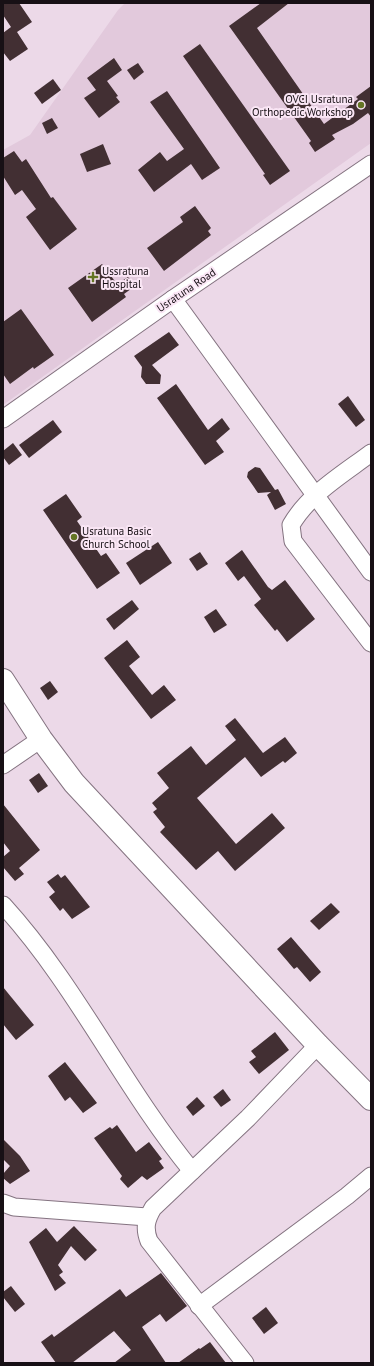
<svg xmlns="http://www.w3.org/2000/svg" width="374" height="1366" font-family="'PT Sans',sans-serif">
<style>
.built{fill:#e2c9dc}
.building{fill:#422f33}
.lines{fill:none;stroke-linecap:round;stroke-linejoin:round}
.street-casing{stroke:#847380;stroke-width:19}
.secondary-casing{stroke:#847380;stroke-width:24}
.street{stroke:#fff;stroke-width:17}
.secondary{stroke:#fff;stroke-width:22}
.poi-dot{fill:#647524;stroke:#fae6f5;stroke-width:1.5}
.labels{text-anchor:middle;dominant-baseline:central;stroke-width:4;stroke-linejoin:round;paint-order:stroke}
.poi-label{font-size:11px;fill:#171015;stroke:#fae6f5;text-anchor:start}
.street-label{font-size:11px;fill:#171015;stroke:#fae6f5}
</style>
<rect width="100%" height="100%" fill="#ecd9e8"/>
<!-- built -->
<polygon class="built" points="125,3 371,3 371,143 3,405 3,150 30,135 118,10"/>
<!-- building -->
<g class="building">
<polygon points="3,3 19,3 32,22 17,32 28,49 10,61 3,52 3,33 11,27 3,15"/>
<polygon points="261,3 289,3 257,28 324,124 358,99 356,97 371,86 371,117 368,113 353,124 332,135 335,139 315,152 309,143 311,141 229,26"/>
<polygon points="200,44 290,171 270,185 263,175 265,174 183,56"/>
<polygon points="114,58 122,70 107,81 118,96 116,97 120,102 99,118 84,98 96,90 87,78"/>
<polygon points="138,63 144,72 134,80 127,70"/>
<polygon points="53,79 61,90 42,104 34,93"/>
<polygon points="167,91 220,168 202,180 191,164 154,192 138,170 160,152 167,161 184,149 150,102"/>
<polygon points="52,118 58,128 47,134 42,123"/>
<polygon points="103,144 111,164 87,172 80,154"/>
<polygon points="14,151 22,162 26,159 51,198 53,197 77,229 50,250 26,217 36,209 22,190 15,195 3,176 3,158"/>
<polygon points="195,206 211,228 208,231 211,235 164,271 147,248 183,222 180,217"/>
<polygon points="102,264 117,284 128,277 135,286 124,294 126,297 92,322 68,288"/>
<polygon points="21,309 54,355 34,369 33,367 10,384 3,374 3,322"/>
<polygon points="169,332 179,345 152,365 161,375 160,384 146,384 141,377 142,367 134,356"/>
<polygon points="176,384 208,430 222,418 230,429 216,441 224,452 205,465 157,398"/>
<polygon points="348,396 365,420 356,427 338,404"/>
<polygon points="53,420 62,432 29,458 19,445"/>
<polygon points="13,443 22,455 9,465 3,457 3,451"/>
<polygon points="255,467 260,468 275,490 278,489 286,504 275,510 267,495 271,492 258,493 247,477 248,472"/>
<polygon points="66,494 82,517 77,521 101,556 106,553 120,573 97,589 43,510"/>
<polygon points="158,542 172,563 140,585 126,563"/>
<polygon points="242,550 268,587 272,590 285,580 315,619 287,642 277,629 275,631 254,605 261,599 244,576 238,581 225,563"/>
<polygon points="200,552 208,564 197,571 189,559"/>
<polygon points="132,600 139,609 114,630 106,619"/>
<polygon points="216,609 227,625 214,633 204,617"/>
<polygon points="127,640 140,657 129,666 152,695 164,685 176,700 151,719 104,658"/>
<polygon points="50,681 58,692 48,700 40,688"/>
<polygon points="235,718 263,753 285,737 297,753 285,763 283,761 261,777 245,757 197,798 236,844 272,813 285,828 235,871 218,851 196,870 160,832 165,827 153,812 157,809 152,803 169,788 157,773 191,746 206,765 236,740 225,726"/>
<polygon points="39,773 48,786 38,793 29,780"/>
<polygon points="3,804 40,850 19,868 24,874 15,881 3,867 3,857 10,851 3,842"/>
<polygon points="58,874 61,878 65,875 90,907 72,919 63,908 60,911 49,897 55,892 47,882"/>
<polygon points="331,903 340,912 319,930 310,921"/>
<polygon points="291,937 321,972 310,982 297,967 294,969 277,949"/>
<polygon points="3,987 34,1025 16,1040 3,1024"/>
<polygon points="275,1032 289,1050 259,1074 249,1062 256,1057 251,1051"/>
<polygon points="65,1062 97,1103 83,1113 70,1097 65,1101 48,1076"/>
<polygon points="223,1089 231,1100 221,1107 213,1097"/>
<polygon points="197,1097 205,1106 193,1116 186,1107"/>
<polygon points="117,1125 136,1152 149,1142 162,1159 159,1161 164,1168 147,1180 142,1176 128,1188 120,1179 122,1176 94,1138 110,1127 112,1129"/>
<polygon points="3,1139 20,1156 30,1171 10,1184 3,1178 3,1174 10,1166 3,1159"/>
<polygon points="74,1226 97,1250 85,1261 71,1246 58,1265 63,1272 59,1275 66,1283 55,1291 29,1242 46,1228 57,1242"/>
<polygon points="161,1273 187,1306 166,1322 160,1314 142,1327 166,1363 114,1363 131,1350 114,1331 72,1363 56,1363 41,1342 52,1334 54,1337 120,1289 126,1297"/>
<polygon points="11,1286 25,1304 15,1312 3,1297 3,1292"/>
<polygon points="266,1307 278,1323 264,1334 252,1318"/>
<polygon points="210,1342 226,1363 178,1363 199,1348 200,1349"/>
</g>
<g class="lines">
<!-- street casing -->
<g class="street-casing">
<g id="street">
<polyline points="173,299 371,572"/>
<polyline points="3,419 173,299 371,164"/>
<path d="M371,453C343,474 309,494 291,525L293,541L371,643"/>
<polyline points="3,765 41,739"/>
<path d="M3,905C77,986 123,1087 192,1171"/>
<polyline points="3,1203 14,1207 147,1217"/>
<polyline points="199,1306 347,1196 371,1176"/>
<path d="M245,1363L149,1241C144,1228 146,1220 153,1208L248,1118L318,1045"/>
</g>
</g>
<!-- secondary casing -->
<g class="secondary-casing">
<polyline id="secondary" points="3,680 41,739 74,783 318,1045 371,1099"/>
</g>
<!-- street -->
<use href="#street" class="street"/>
<!-- secondary -->
<use href="#secondary" class="secondary"/>
</g>
<!-- markers -->
<g class="poi-dot">
<circle cx="361" cy="105" r="4"/>
<path d="M91 271h4v4h4v4h-4v4h-4v-4h-4v-4h4z"/>
<circle cx="74" cy="537" r="4"/>
</g>
<g class="labels">
<!-- poi labels -->
<g class="poi-label">
<text x="353" y="99" text-anchor="end">OVCI Usratuna<tspan x="353" dy="13">Orthopedic Workshop</tspan></text>
<text x="102" y="271">Ussratuna<tspan x="102" dy="13">Hospital</tspan></text>
<text x="82" y="531">Usratuna Basic<tspan x="82" dy="13">Church School</tspan></text>
</g>
<!-- street labels -->
<g class="street-label">
<text transform="translate(186 290) rotate(-34)">Usratuna Road</text>
</g>
</g>
<!-- border -->
<rect width="374" height="1366" fill="none" stroke="#171015" stroke-width="8"/>
</svg>
